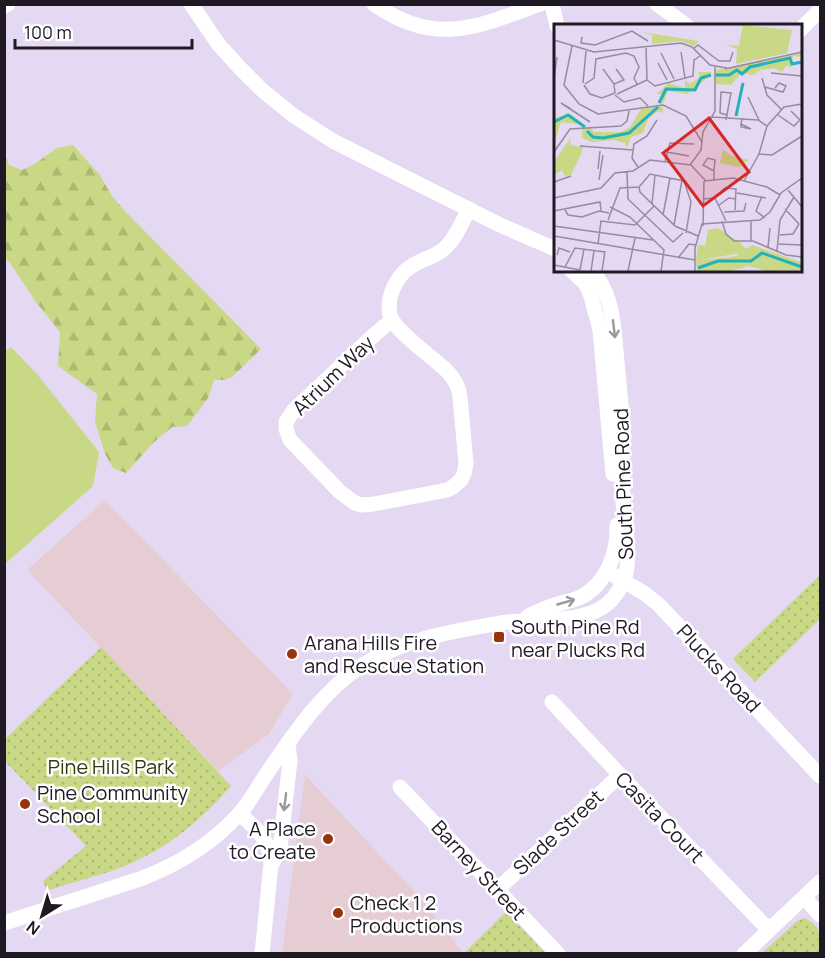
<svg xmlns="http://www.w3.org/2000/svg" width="825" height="958" font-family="Manrope,sans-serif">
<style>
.industrial{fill:#e6cdd4}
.green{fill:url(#green-dots)}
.forest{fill:url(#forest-firs)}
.pitch{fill:#c8d884}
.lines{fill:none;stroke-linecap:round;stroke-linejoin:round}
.minor{stroke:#fff;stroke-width:15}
.oneway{stroke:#9a989c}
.poi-dot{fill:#99330b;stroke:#fff;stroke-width:2}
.labels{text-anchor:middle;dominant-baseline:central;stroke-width:5;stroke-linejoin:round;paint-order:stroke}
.street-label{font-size:20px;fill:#1e1923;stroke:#fff}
.poi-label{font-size:20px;fill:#1e1923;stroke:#fff;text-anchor:start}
.park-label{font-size:20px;fill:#323814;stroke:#fff}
.inset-river{fill:none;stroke:#24b1bb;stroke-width:3}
.inset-road{fill:none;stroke:#958ca0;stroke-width:1.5}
.view{fill:#d62828;fill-opacity:0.15;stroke:#d62828;stroke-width:3}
.inset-edge{fill:none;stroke:#1e1923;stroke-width:3}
</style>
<defs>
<pattern id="green-dots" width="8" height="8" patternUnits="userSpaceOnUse" patternTransform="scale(1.5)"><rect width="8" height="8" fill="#c8d884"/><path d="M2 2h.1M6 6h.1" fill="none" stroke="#abb972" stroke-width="1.8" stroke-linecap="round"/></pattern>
<pattern id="forest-firs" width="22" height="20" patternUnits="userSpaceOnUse" patternTransform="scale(1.5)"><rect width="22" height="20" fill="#c8d884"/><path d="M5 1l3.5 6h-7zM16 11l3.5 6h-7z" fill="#abb972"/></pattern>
</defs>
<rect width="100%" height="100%" fill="#e5d8f3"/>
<!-- industrial -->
<g class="industrial">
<polygon points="105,500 293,694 269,734 218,771 27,570"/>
<polygon points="305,775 421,899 463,953 282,953"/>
</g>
<!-- green -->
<g class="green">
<polygon points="820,575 820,619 755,682 733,659"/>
<path d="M101,647L231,786C205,815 178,840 142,858C113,873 78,880 47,891L43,881L86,846L5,761V739Z"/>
<polygon points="506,912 545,953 463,954"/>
<path d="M805,918C822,927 821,936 820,953H762L797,921Z"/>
</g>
<!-- forest -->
<polygon class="forest" points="73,145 99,174 112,196 122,208 261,349 233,376 225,380 214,380 208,398 187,426 172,427 153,443 126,473 113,468 105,454 95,422 97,394 58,366 60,332 36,302 10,263 5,257 5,155 9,165 22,170 36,163 57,148"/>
<!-- pitch -->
<polygon class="pitch" points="11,347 37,374 99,452 93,486 5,564 4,352"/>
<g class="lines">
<!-- minor -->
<g class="minor">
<polyline points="191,4 219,45 241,69 262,90 294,116 333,141 500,225 555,249"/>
<path d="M374,4C435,47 478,27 540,4"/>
<polyline points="552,4 557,26"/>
<polyline points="657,4 687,26"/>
<polyline points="4,6 8,4"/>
<polyline points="800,30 820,10"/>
<polyline points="571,270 586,284 591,296 600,330 613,474"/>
<path d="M392,320L374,335L294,410L286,422V429L290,440L340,492L355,503L362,505L374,504L447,490L453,487L461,480L464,474L466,464L460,397C459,386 454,378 446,370C432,357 402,336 392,320C388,314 389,306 390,298C394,283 402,270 417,263C426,258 437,256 445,248C456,238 462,222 469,209"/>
<polyline points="615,576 644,593 659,605 820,776"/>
<path d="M528,616C537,612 545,608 554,605C563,602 573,601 581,597C607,583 618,553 617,525"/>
<polyline points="552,702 620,775 769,930"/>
<polyline points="400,787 558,954"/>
<path d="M240,814C257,829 270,840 271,864L262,954"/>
<polyline points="272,864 280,848 290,761 288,743"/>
<polyline points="497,890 620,775"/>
<polyline points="804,897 820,915"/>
<path d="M4,923L140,879C177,865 212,844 239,814C249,803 257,789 265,776C292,737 320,693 361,666C403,639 453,631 501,623C535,617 591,627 614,597C621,588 626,578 627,567C630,545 624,521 623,499C622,477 623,456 623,434C622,410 619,385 617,361C614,331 614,293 591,270"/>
<polyline points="744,954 820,882"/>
</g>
</g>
<!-- one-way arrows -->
<defs><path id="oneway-shaft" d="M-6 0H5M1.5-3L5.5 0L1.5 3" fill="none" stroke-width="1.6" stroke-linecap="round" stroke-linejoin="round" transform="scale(1.5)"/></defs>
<g class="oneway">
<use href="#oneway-shaft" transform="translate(614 329) rotate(83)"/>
<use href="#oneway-shaft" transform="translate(566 602) rotate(-16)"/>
<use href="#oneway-shaft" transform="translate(285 802) rotate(97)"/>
</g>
<!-- markers -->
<g class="poi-dot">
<rect x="493" y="631" width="12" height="12" rx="3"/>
<circle cx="292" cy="654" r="6"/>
<circle cx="25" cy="804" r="6"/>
<circle cx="328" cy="839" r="6"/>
<circle cx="338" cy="913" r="6"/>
</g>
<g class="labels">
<!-- street labels -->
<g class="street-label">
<text transform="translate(333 375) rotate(-44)">Atrium Way</text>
<text transform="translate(623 484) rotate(-92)">South Pine Road</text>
<text transform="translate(719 668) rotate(47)">Plucks Road</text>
<text transform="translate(660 817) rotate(46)">Casita Court</text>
<text transform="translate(558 832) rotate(-43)">Slade Street</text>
<text transform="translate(479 870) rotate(47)">Barney Street</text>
</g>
<!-- poi labels -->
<g class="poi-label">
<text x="511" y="626">South Pine Rd<tspan x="511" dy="23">near Plucks Rd</tspan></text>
<text x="304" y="642">Arana Hills Fire<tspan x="304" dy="23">and Rescue Station</tspan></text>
<text x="37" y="792">Pine Community<tspan x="37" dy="23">School</tspan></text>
<text x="316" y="828" text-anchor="end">A Place<tspan x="316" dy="23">to Create</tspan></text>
<text x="350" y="902">Check 1 2<tspan x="350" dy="23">Productions</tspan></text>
</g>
<!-- park labels -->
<g class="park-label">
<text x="111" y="766">Pine Hills Park</text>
</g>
</g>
<!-- overview -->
<g transform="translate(554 24)">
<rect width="248" height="248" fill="#e5d8f3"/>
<path d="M87,8L145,17L140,22L127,17L98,20V11ZM247,29V33L239,32L237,43L232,42L228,48L220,44L206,46L207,51L205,46L200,51L187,49L177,61L161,60L162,46ZM104,82L109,83V89L104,87L94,95L89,109L77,113L73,124L71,119L60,116L38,118L28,114V104L37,103L39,108H67L76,103L87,85ZM17,90L30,101L7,98L0,120V94ZM164,204L188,220L186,229L142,237L144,221L151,222L154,206ZM205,236L214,237L213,247L195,242L176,247H143L150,242Z" fill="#c8d884"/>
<path d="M189,1L238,6L233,29L182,40L183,25L173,21L185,22ZM144,48H157V51L133,70L114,67L109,80L105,79L107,70H102L113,61L112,58L131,64V56L136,60L146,53ZM17,113L16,121L29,123L27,130L17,151L11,152L8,147L0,150V138ZM169,126L178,132L195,136L185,143L166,139ZM188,221L192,225L198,221L247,238V246L212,247L214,237L205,236L143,247L142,237L183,232Z" fill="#c8d884"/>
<path class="inset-river" d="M161,51H175L183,46L188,50L196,43L236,34L238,40L248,38M105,79L112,65L141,66L147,54L157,51M182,92L189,59M0,98L14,91L31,103M33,107L39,113L49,114L75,109L104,83M144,244L164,237H197L208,229L248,243"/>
<path class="inset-road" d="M28,13L27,19L41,21L78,7L94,17M0,16L40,28L127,19L138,23L156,41L173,44M18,22L10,61L25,80L44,90L109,81L132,92L148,118M139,25L144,21L165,37H176L179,28M127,28L131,54M107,29L120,55M104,39L113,56M49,45L60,60M171,45L248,28M217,49L248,52M0,54L3,33M208,54L213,71L228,86M93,56L101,62L139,52L140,36L146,32M29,59L32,27M31,60L40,54L42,35L72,29L80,32L85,43L80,54L83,60M30,61L36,70L48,74L61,69M211,63L229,68L232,62L225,59L221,64M61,69L60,60L70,56L62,45M63,70L93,56L92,24M61,71L70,78L86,74L94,82M194,73L205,96M17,85L7,79L36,98M224,91L240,102L246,96L237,87M158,93L204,96L213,102L230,83L248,80M172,96L177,69L167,68L166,89L173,91M187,100L197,105L187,103V100L188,96V95M26,122L79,126M0,128L16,105L67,102L73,97L75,87M113,128L135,132M205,130L218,131L248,112M111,138L116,119L140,120M136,141L147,126L149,108L161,87V43M137,141L151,156M84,143L78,134L80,120L93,112L103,96M44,145L46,127M160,146L161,136L154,134L149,141L160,147V156M73,148L74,175L119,218L129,209M45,156L49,131M150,157L179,154L213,163L226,171M190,157L205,130L213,102M0,158L17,152M85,163L96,150L130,157L137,178L132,209M85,163L86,168L121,202L144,212M234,166L248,183M183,169L212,174M208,172L202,187L211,194M0,174L47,164L61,149L79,147L96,136L137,141M161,174L172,197M149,175L161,174L171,164L182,165L181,186M98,180L101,151M165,181L175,174L182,175M56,183L76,193L110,226L107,247M231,185L245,200M11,186L14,191L28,193L45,187L55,189M0,187L46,178L47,187M170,188L190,187L192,179M109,191L116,154M54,196L66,164L85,163M168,197L172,210L180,217H199L232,231L248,233M120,201L128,156M0,202L99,216M149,202L150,157M226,211L239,210L245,200M0,212L141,236M197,217V197M44,220L47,197L81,201L100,182M225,220L248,221M214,223L216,204M223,227L226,196L240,173M3,231L5,224L16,228M124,234L135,220L142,221M0,241L26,246M11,243L21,224L51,228M26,246L30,225M37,247L40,227M48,247L51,227M74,247L81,214M141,247V224L148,200L206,196L216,188L227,169L248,154"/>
<path class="view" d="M155,94L195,148L149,182L109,129Z"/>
<rect width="248" height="248" class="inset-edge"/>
</g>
<!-- border -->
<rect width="825" height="958" fill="none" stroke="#1e1923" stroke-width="12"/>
<!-- north arrow -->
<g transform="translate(42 916) rotate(217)" stroke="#ffffff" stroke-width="4.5" paint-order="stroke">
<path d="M0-4.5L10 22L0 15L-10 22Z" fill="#1e1923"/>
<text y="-9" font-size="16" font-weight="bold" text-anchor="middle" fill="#1e1923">N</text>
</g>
<!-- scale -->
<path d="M15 39v9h177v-9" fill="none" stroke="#1e1923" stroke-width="3"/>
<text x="24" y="39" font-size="18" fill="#1e1923" stroke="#ffffff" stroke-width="4.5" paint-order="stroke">100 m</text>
</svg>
